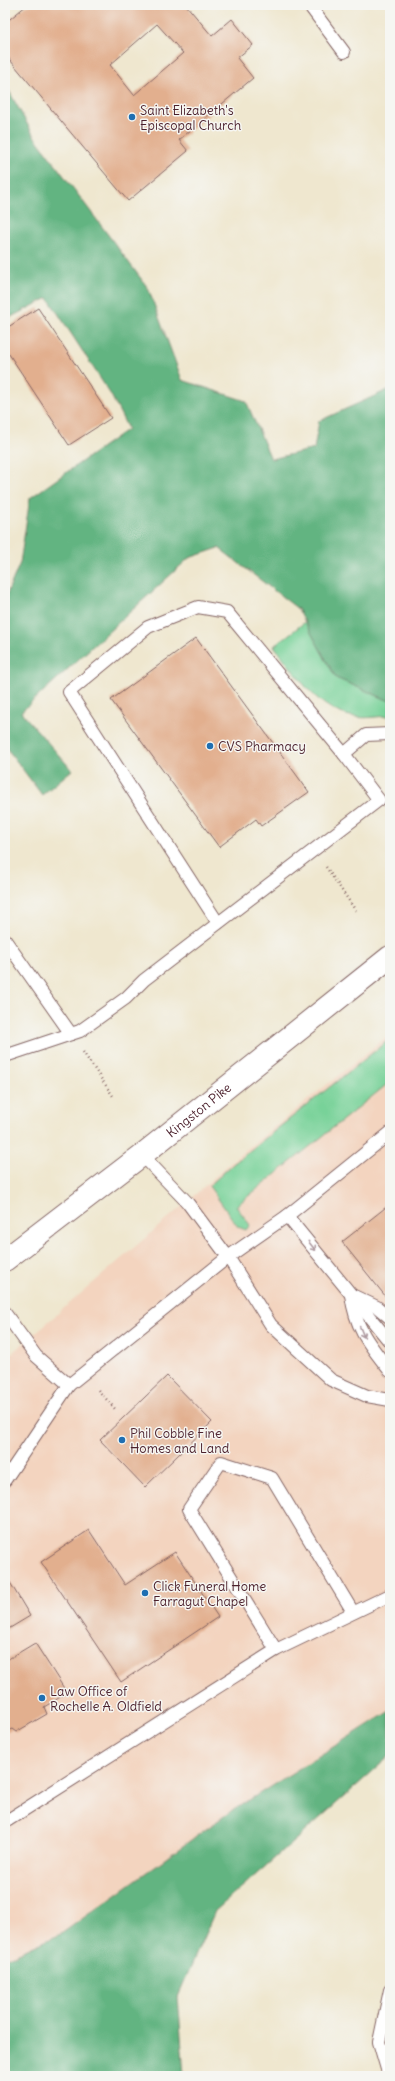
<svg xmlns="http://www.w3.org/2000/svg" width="395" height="2081" font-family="Delius,sans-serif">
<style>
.built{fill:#f3d4bf}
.green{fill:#78d299;stroke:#617862}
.forest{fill:#62b481;stroke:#566a56}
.building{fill:#e2af8e;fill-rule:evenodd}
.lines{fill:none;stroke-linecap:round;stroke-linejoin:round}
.service-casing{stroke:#846564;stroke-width:14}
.primary-casing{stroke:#846564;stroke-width:24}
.path{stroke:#846564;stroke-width:2.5;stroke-dasharray:1 3;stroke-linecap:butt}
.service{stroke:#fff;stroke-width:12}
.primary{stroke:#fff;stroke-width:22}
.oneway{stroke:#ae9aa0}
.poi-dot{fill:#1f6fb2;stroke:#f6f6f2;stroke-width:1.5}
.labels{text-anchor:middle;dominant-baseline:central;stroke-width:3;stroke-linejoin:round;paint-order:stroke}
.poi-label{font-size:13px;fill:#4a1f2b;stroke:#f6f6f2;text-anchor:start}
.street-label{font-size:13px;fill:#4a1f2b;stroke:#f6f6f2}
</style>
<rect width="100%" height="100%" fill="#f6f6f2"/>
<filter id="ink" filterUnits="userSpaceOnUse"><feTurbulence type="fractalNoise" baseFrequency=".025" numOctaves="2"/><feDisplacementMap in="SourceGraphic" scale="8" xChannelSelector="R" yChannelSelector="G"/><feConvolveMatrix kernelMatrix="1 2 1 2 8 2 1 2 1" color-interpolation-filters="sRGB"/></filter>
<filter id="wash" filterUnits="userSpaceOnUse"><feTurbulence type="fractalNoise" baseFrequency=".012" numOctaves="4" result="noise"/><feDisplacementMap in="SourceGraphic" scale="16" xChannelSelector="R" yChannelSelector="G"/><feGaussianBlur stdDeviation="0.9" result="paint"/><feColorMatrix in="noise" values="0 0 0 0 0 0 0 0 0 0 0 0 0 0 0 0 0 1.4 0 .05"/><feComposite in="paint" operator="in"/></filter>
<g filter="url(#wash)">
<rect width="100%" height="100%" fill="#efe7cf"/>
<!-- built -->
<polygon class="built" points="390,1034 390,1711 227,1814 61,1934 5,1959 5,1359 187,1202 238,1156"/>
<!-- green -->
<g class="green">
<path d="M305,622L336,678L390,701V716C379,716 367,719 356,717C317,712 297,674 274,646Z"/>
<polygon points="390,1039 390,1082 236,1206 250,1225 246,1230 238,1227 209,1186 233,1164"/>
</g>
<!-- forest -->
<g class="forest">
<polygon points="5,84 34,136 148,288 182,380 246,401 271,459 314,449 319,421 390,389 390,701 336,678 298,609 219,548 189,558 21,712 72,770 42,795 5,746 5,598 20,563 30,498 128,429 111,395 48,298 5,320"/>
<polygon points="390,1711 390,1756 215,1911 178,1996 184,2076 5,2076 5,1959 61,1934 227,1814"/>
</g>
<g id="blocks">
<!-- building -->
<g class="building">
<path d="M27,5H186L212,36L232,19L253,45L237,58L253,78L179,140L188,151L128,201L5,54V23ZM157,24L183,53L134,95L110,65Z"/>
<polygon points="38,308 111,418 69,445 5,348 5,329"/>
<polygon points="196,638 309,792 261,826 256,819 219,847 111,700"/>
<polygon points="390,1204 390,1302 342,1242"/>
<polygon points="167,1376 212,1422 145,1487 100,1440"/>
<polygon points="89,1530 125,1585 175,1552 218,1617 121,1682 41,1562"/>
<polygon points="5,1574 30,1616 5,1631"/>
<polygon points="35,1643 67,1693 44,1707 47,1714 16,1732 12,1729 5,1732 5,1661"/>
</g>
</g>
</g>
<g filter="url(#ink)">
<use href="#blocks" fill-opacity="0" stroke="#846564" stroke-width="1"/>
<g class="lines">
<!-- service casing -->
<g class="service-casing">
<g id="service">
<polyline points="309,5 344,52"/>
<polyline points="218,923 69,692 148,627 198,607 227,612 344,754"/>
<polyline points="5,940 71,1034"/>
<polyline points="5,1056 80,1031 126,998 144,980 379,800 344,754 366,735 390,734"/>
<polyline points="142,1155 187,1202 228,1257 271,1325 331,1380 367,1396 390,1400"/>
<polyline points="287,1216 390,1342"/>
<path d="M351,1295C356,1330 369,1344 390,1371"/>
<polyline points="354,1296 377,1307 390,1318"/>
<polyline points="5,1313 36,1356 69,1385"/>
<polyline points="5,1480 69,1385 228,1257 287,1216 390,1133"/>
<polyline points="276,1650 189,1509 221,1462 272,1478 353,1612"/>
<polyline points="5,1822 276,1650 390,1595"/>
<polyline points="389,2076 379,2042 390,1990"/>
</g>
</g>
<!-- primary casing -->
<g class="primary-casing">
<g id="primary">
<path id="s1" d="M5,1260L142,1155L390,957"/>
</g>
</g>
<!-- path -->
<g class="path">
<polyline points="326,867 356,911"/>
<polyline points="83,1052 113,1096"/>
<polyline points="98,1390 116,1410"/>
</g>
<!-- service -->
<use href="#service" class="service"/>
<!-- primary -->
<use href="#primary" class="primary"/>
</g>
<!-- one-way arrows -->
<defs><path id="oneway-shaft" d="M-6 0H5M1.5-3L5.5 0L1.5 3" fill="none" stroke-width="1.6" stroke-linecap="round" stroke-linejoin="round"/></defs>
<g class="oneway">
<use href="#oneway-shaft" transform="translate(312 1246) rotate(51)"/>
<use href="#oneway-shaft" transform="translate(362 1332) rotate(67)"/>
</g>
</g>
<!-- markers -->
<g class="poi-dot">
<circle cx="132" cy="117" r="4"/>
<circle cx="210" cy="746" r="4"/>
<circle cx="122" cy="1440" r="4"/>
<circle cx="145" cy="1593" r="4"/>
<circle cx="42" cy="1698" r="4"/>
</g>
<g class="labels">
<!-- poi labels -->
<g class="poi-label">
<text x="140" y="110">Saint Elizabeth's<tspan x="140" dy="15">Episcopal Church</tspan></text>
<text x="218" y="746">CVS Pharmacy</text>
<text x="130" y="1433">Phil Cobble Fine<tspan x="130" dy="15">Homes and Land</tspan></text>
<text x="153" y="1586">Click Funeral Home<tspan x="153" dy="15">Farragut Chapel</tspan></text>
<text x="50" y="1691">Law Office of<tspan x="50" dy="15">Rochelle A. Oldfield</tspan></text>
</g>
<!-- street labels -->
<g class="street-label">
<text stroke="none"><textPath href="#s1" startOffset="245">Kingston Pike</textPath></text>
</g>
</g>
<!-- margin -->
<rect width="395" height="2081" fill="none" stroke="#f6f6f2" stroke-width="20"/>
</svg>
